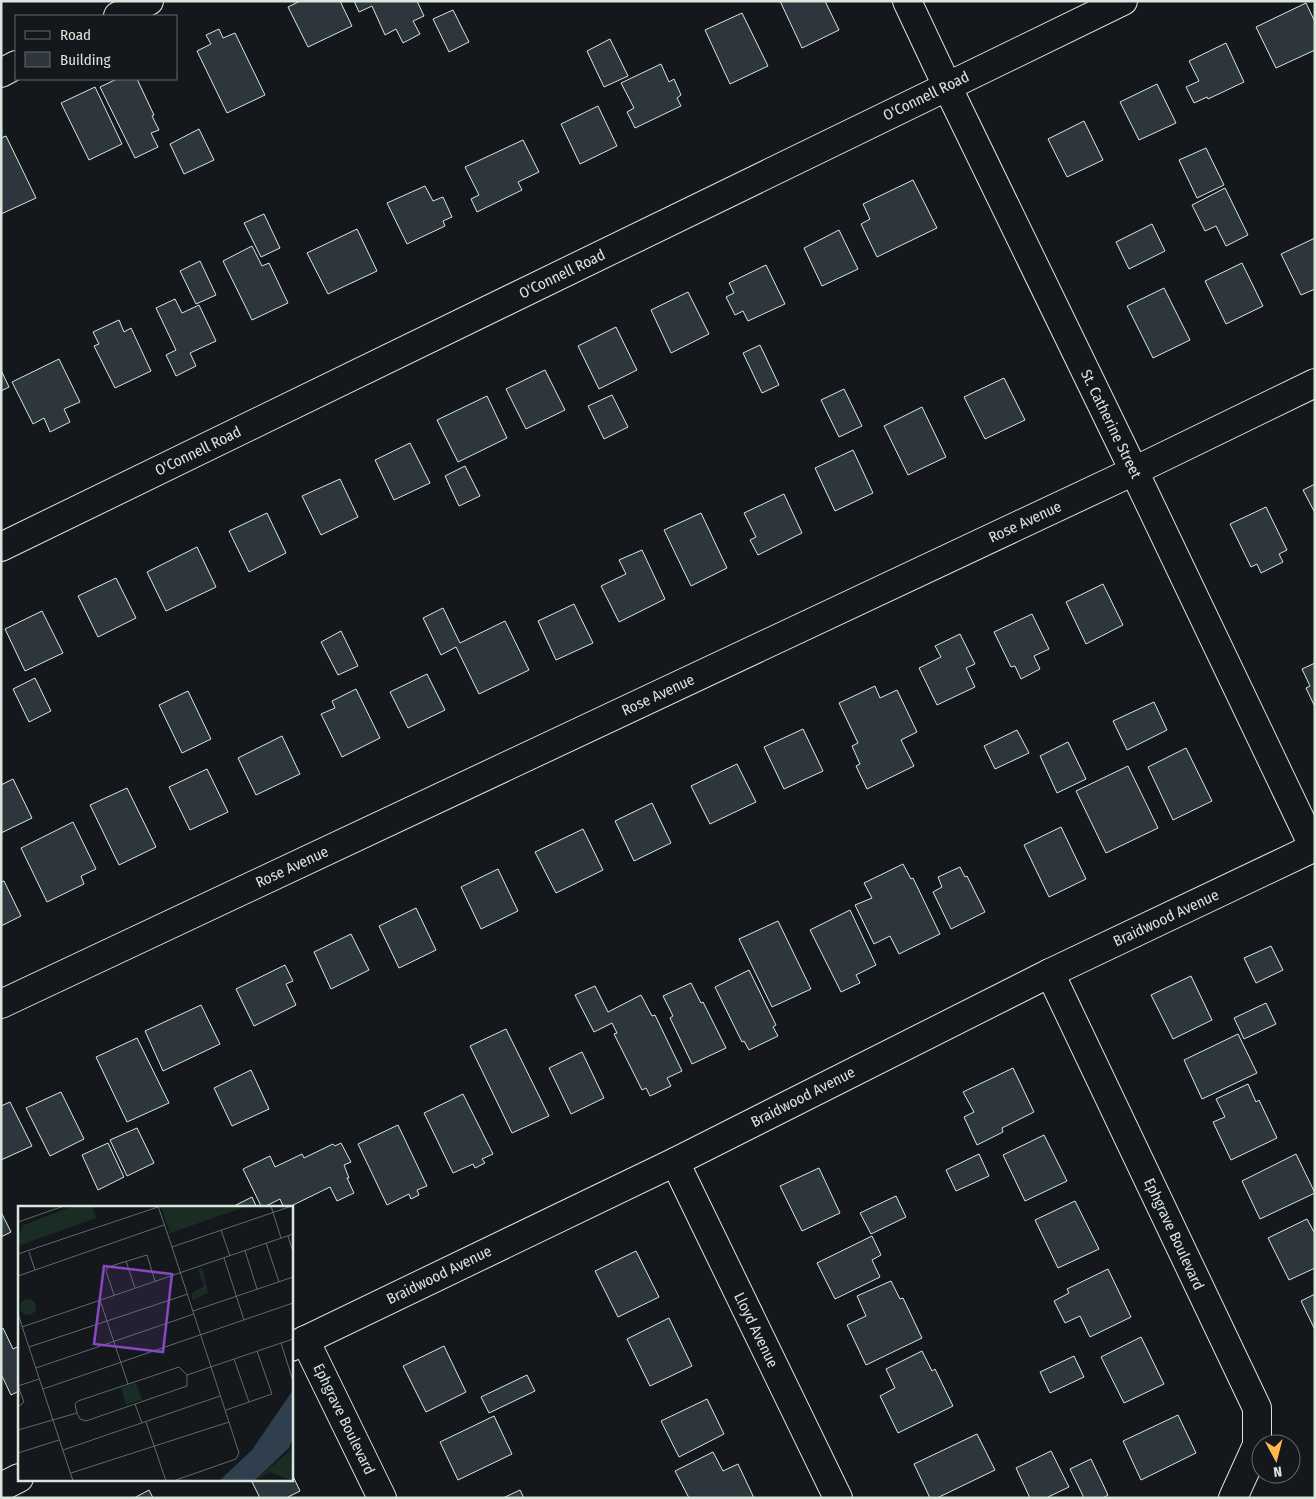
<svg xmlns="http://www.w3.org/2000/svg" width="1316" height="1499" font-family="'Fira Sans Condensed',sans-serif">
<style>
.building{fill:#2c363c;stroke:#d8e6dc}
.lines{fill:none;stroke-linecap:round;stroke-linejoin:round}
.street-casing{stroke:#d8e6dc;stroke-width:30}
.street{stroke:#14181c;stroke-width:28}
.labels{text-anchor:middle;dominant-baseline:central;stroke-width:4;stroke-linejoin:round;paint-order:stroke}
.street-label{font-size:15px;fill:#d8e6dc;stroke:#14181c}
.inset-road{fill:none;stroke:#626a69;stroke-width:1}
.view{fill:#8948c3;fill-opacity:0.15;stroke:#8948c3;stroke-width:2.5}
.inset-edge{fill:none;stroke:#d8e6dc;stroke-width:2.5}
</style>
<rect width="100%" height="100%" fill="#14181c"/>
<!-- building -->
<g class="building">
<polygon points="300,1 340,1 352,26 308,47 288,7"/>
<polygon points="354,1 417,1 424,16 413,21 420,34 403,43 396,29 385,35 372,6 359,12"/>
<polygon points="780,1 825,1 839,30 802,48"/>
<polygon points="1306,3 1315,22 1315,50 1276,68 1256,27"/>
<polygon points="453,10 469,42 449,52 433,19"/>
<polygon points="742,13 768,66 730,84 705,30"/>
<polygon points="219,29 223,38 235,33 265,95 227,113 197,51 211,44 206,35"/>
<polygon points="610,39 628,76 604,87 587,51"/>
<polygon points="1226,43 1244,82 1208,99 1207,97 1194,103 1186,87 1199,81 1189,61"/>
<polygon points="661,64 669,82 674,79 681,95 677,98 681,106 635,128 627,112 634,108 621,83"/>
<polygon points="117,79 137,79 154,115 152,116 159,130 151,133 158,147 135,158 100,87"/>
<polygon points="1157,84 1176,123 1139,140 1120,102"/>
<polygon points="95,87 122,144 89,160 61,103"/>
<polygon points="598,106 617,146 580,164 561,124"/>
<polygon points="1084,121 1103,160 1067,177 1048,139"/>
<polygon points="199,129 214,160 184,174 170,144"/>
<polygon points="6,136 36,198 1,214 1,138"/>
<polygon points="523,140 539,172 518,182 522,190 477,212 471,199 479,195 465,167"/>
<polygon points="1206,148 1224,185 1197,198 1179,160"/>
<polygon points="913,180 937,228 877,257 861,224 870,219 863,204"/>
<polygon points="425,186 433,201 443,197 452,217 443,221 445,226 407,244 387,203"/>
<polygon points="1225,188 1248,235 1226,246 1216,226 1205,231 1192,205"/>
<polygon points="264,214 280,248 261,257 244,223"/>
<polygon points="1152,224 1165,251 1129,269 1116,242"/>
<polygon points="357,229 377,271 328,294 307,253"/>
<polygon points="839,230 858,269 822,286 804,248"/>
<polygon points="1315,238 1315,289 1301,295 1281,254"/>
<polygon points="252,246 262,266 269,263 288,303 252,320 223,261"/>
<polygon points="200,261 216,295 196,304 180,271"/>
<polygon points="1242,263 1263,306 1226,324 1205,281"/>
<polygon points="766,265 785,304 748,321 743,311 735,315 726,297 734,293 729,283"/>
<polygon points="1164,288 1190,340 1153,358 1127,306"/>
<polygon points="688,292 709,334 671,353 651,310"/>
<polygon points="175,299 182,313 199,305 216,341 190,353 196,366 176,376 166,355 176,350 156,308"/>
<polygon points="119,320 124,332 131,328 151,371 115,388 94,346 99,344 93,332"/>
<polygon points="616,327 637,370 599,389 578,346"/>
<polygon points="760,345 779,385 762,393 743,353"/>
<polygon points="59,359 80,402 64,409 70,422 50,432 44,418 33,424 12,382"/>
<polygon points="1,370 9,387 1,391"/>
<polygon points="545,370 565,410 526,429 506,389"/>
<polygon points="1004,378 1025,420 985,439 964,397"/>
<polygon points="844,389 862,426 839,437 821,400"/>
<polygon points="612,395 628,427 604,439 588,406"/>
<polygon points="487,396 507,438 458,462 437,420"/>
<polygon points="922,407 946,457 908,475 884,426"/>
<polygon points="410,443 430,483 394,500 375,460"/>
<polygon points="853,450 873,493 835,511 815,468"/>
<polygon points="465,466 480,496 459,506 445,476"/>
<polygon points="340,479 358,517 321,535 302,496"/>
<polygon points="1315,484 1315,513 1303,490"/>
<polygon points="784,494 802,533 758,555 750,540 756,537 744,513"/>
<polygon points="1266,507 1287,550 1279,554 1283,562 1261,573 1257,564 1251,567 1230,524"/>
<polygon points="267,513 286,553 249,572 229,531"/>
<polygon points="701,513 727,568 691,586 664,530"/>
<polygon points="197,547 216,587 166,611 147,572"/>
<polygon points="642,550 665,599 619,622 601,586 626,574 619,560"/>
<polygon points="116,578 136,618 98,637 78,596"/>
<polygon points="1103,584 1123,625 1086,644 1066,602"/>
<polygon points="574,604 593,643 556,660 538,621"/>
<polygon points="443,608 460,643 505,621 529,670 479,694 456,647 441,655 423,618"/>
<polygon points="42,611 63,653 25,671 5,629"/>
<polygon points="1032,614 1049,649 1034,656 1040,669 1021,679 1015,666 1011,667 994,632"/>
<polygon points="341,631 358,666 338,675 321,642"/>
<polygon points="960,634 975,664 966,668 975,687 937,705 919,668 941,657 935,646"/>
<polygon points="1315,663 1315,707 1306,688 1310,686 1302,669"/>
<polygon points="427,674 445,710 408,728 390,692"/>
<polygon points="35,678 51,711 29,722 13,689"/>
<polygon points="875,686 880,698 897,690 917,732 901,740 914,766 867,789 856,766 860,764 852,746 858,743 839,703"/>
<polygon points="356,689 380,738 342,757 321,714 335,708 332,701"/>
<polygon points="188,691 211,739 182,753 159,705"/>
<polygon points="1154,702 1167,730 1127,750 1113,721"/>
<polygon points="803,729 823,771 784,789 764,747"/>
<polygon points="1017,730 1029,753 995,769 984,746"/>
<polygon points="282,736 300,774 256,795 238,758"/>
<polygon points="1068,742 1086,779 1057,793 1040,756"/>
<polygon points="1186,748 1212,801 1173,820 1148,767"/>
<polygon points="737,764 756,802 710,824 691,786"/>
<polygon points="1128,766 1158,828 1106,853 1076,791"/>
<polygon points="207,769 228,812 190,830 169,787"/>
<polygon points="13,779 32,818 1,833 1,785"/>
<polygon points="127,788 156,847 119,865 90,805"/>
<polygon points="652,803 671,843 634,861 615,821"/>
<polygon points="73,822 96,869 81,876 84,884 47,902 21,848"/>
<polygon points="1061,827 1086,879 1049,897 1024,845"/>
<polygon points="583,829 603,870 556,893 535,852"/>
<polygon points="903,864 911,879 913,878 940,934 899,954 890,936 874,944 855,905 872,898 864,883"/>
<polygon points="960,867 965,877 967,876 985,912 951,929 933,892 942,887 938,877"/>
<polygon points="498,869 518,911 481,929 461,887"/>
<polygon points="4,881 21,916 1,926 1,882"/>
<polygon points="416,908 436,950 399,968 379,926"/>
<polygon points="850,910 876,965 856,975 860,983 841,992 810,930"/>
<polygon points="778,921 811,989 772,1007 739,939"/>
<polygon points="351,934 369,970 331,989 314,952"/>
<polygon points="1271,946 1283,970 1256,983 1244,958"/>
<polygon points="285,965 293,981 286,984 296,1005 254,1026 236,989"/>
<polygon points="749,970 776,1025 773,1027 778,1036 749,1050 744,1041 742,1042 715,987"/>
<polygon points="1191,976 1212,1020 1173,1039 1151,995"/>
<polygon points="691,983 701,1003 703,1002 726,1048 692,1064 670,1018 673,1016 663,996"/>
<polygon points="595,986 608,1012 641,995 652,1016 655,1015 682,1071 667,1078 671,1086 650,1096 646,1088 642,1090 614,1034 617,1033 612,1023 594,1032 575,995"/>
<polygon points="1266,1003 1276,1024 1244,1039 1234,1018"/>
<polygon points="201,1005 220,1044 163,1071 145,1031"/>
<polygon points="506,1029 549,1116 512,1133 470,1046"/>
<polygon points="1238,1034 1257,1073 1202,1099 1184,1060"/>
<polygon points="137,1038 169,1103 127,1122 96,1057"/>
<polygon points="582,1052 604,1098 571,1114 549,1068"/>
<polygon points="1013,1068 1034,1112 1002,1128 1003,1132 977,1145 964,1117 974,1112 963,1092"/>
<polygon points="251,1070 269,1109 232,1126 214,1088"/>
<polygon points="1248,1084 1256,1102 1259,1100 1277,1138 1231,1160 1213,1122 1225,1117 1216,1099"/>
<polygon points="61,1092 84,1139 50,1156 26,1108"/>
<polygon points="463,1094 493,1154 482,1159 485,1163 475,1168 473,1164 453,1173 424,1113"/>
<polygon points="10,1102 32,1146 1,1160 1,1106"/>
<polygon points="398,1125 427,1186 417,1190 419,1195 411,1199 409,1194 387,1205 358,1144"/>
<polygon points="137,1128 154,1163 127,1176 110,1140"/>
<polygon points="1044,1135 1067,1181 1025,1201 1003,1155"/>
<polygon points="108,1143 124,1177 98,1190 82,1155"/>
<polygon points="341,1143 351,1162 344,1165 349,1178 347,1178 354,1193 337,1201 330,1187 287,1208 284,1208 280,1199 262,1208 243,1169 270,1156 275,1167 302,1154 304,1158 333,1144 335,1146"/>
<polygon points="979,1154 989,1176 956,1191 946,1170"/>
<polygon points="1296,1154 1315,1193 1260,1219 1242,1181"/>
<polygon points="819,1168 840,1213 802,1231 780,1186"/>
<polygon points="896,1196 906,1217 871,1234 860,1213"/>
<polygon points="252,1197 257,1208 230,1208"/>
<polygon points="1075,1201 1099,1249 1058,1268 1035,1220"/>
<polygon points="1,1212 11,1232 1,1237"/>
<polygon points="1307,1219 1315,1234 1315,1268 1289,1280 1268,1238"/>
<polygon points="872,1236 881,1255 872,1260 880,1277 835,1299 817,1263"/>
<polygon points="636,1251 659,1297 618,1317 595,1271"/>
<polygon points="1108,1269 1131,1317 1090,1337 1080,1316 1065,1323 1054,1301 1069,1293 1067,1289"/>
<polygon points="891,1281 900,1299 903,1298 922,1338 866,1365 847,1325 866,1316 857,1296"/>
<polygon points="1315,1294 1315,1330 1301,1301"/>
<polygon points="669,1318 692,1366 650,1386 627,1339"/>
<polygon points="3,1328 13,1349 19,1346 19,1391 11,1395 1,1374 1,1329"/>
<polygon points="1141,1337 1164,1384 1124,1403 1101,1357"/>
<polygon points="444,1346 466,1392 426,1412 403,1366"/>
<polygon points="922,1351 932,1371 935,1369 953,1406 898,1433 880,1396 895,1388 886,1369"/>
<polygon points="1074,1356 1084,1377 1050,1393 1040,1372"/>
<polygon points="527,1375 535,1391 489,1413 481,1397"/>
<polygon points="707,1399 724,1434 679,1457 661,1421"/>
<polygon points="1178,1415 1196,1453 1141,1480 1123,1441"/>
<polygon points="494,1416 512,1454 458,1480 440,1442"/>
<polygon points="977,1434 995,1470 937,1498 930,1498 914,1464"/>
<polygon points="1051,1451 1069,1487 1046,1498 1030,1498 1016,1468"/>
<polygon points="713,1452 723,1471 738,1464 754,1498 689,1498 675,1471"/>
<polygon points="1091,1459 1108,1495 1103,1498 1084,1498 1070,1469"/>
<polygon points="291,1472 300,1491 286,1498 260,1498 251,1480 291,1480"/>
<polygon points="149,1490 153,1498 134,1498"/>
<polygon points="520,1490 524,1498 503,1498"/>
</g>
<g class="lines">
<!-- street casing -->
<g class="street-casing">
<g id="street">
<polyline points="907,1 947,86 1134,471 1314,848"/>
<polyline points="118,16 149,1"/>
<polyline points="1,73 16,65"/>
<polyline points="1,547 1123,1"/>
<polyline points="1050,973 1257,1408 1257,1445 1233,1498"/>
<polyline points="1,1004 1134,471 1315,383"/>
<polyline points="675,1162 838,1498"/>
<polyline points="305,1340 382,1498"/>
<polyline points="291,1347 675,1162 1050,973 1315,847"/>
<polyline points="1,1487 19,1478"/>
</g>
</g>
<!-- street -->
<use href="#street" class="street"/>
</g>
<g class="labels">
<!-- street labels -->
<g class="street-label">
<text transform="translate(926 96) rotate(-26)">O'Connell Road</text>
<text transform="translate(562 274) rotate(-26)">O'Connell Road</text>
<text transform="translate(1111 424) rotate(64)">St. Catherine Street</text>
<text transform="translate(198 451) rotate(-26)">O'Connell Road</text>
<text transform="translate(1025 522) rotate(-25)">Rose Avenue</text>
<text transform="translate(658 695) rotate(-25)">Rose Avenue</text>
<text transform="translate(292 867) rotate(-25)">Rose Avenue</text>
<text transform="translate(1166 918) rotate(-25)">Braidwood Avenue</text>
<text transform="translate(803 1097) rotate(-27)">Braidwood Avenue</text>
<text transform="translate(1174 1234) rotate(65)">Ephgrave Boulevard</text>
<text transform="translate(439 1275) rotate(-26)">Braidwood Avenue</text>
<text transform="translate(756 1330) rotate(64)">Lloyd Avenue</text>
<text transform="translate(344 1419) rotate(64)">Ephgrave Boulevard</text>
</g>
</g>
<!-- overview -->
<g transform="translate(18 1206)">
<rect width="275" height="275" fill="#14181c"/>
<path d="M55,0H74L78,12L0,40V31L6,19ZM143,0H230L152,27ZM184,62L190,87L174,94V87L186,80L180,63ZM2 101a8 8 0 1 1 16 0a8 8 0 1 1-16 0ZM118,177L124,193L108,199L103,182ZM273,244L275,275L252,266L236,275Z" fill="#1a2d24"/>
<path d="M275,184V232L271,242L236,275H201L234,244Z" fill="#2f3f4d"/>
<path class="inset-road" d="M140,0L154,41M253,0L263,32M0,16L46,0M203,24L212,50M270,30L275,46M248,37L261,76M227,45L239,83M11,46L17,64M0,48L140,1M206,52L226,114M108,55L117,82M0,70L146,19M96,89L88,65L90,61L129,49L137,75M82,94L110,178M175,105L275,71M0,108L55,275M4,121L275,28M263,137L275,175M11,141L170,88M216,153L231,196M161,161L169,169V180L68,215L62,213L59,207L57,198L60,195ZM18,162L176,108M169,169L275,133M0,180L21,173M25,183L275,97M117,198L124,217M0,201L6,196L0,180M208,204L254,188L239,145M128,216L148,275M0,224L59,207M45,244L202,190M0,247L41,234M53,267L211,216M155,275L218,253L221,247L154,41L274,0"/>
<path class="view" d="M86,60L154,68L145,146L76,138Z"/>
<rect width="275" height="275" class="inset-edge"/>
</g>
<!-- border -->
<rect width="1316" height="1499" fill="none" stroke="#d8e6dc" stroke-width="5"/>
<!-- legend -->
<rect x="15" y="15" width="162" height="65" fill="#14181c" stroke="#626a69"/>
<rect x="25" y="31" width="25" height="8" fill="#14181c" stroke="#626a69"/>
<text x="60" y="40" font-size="15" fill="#d8e6dc">Road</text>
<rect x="25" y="52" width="25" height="15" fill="#2c363c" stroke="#626a69"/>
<text x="60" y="65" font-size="15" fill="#d8e6dc">Building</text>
<!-- north arrow -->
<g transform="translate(1276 1459) rotate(173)"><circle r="24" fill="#14181c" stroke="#626a69"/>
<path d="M0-4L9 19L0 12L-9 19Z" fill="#ffb74d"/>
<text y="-8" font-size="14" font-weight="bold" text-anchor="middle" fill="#d8e6dc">N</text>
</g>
</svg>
